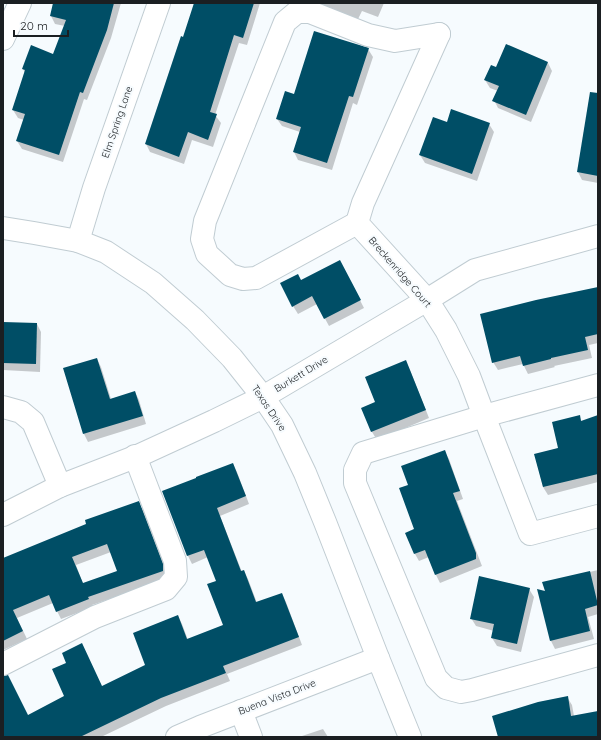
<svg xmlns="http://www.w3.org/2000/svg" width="601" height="740" font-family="Quicksand,sans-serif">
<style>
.shadow{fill:#0003;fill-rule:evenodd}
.building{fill:#004e66;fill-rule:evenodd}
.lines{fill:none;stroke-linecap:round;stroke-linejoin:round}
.minor-casing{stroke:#c0ccd2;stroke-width:24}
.minor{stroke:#fff;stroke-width:22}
.labels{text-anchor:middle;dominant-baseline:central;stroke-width:4;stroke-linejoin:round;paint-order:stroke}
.street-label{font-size:10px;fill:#1b1f22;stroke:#f6fbfe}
</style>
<rect width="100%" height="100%" fill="#f6fbfe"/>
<!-- shadow -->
<g class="shadow">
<polygon points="54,3 121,3 111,38 87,100 84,99 63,162 22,149 17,141 24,120 18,118 13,110 25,73 23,69 54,55 65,26 55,24 51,16"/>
<polygon points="195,3 260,3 247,45 239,43 215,115 221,123 213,147 192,140 184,164 150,152 146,144 184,38"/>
<polygon points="314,3 384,3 378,17 362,11 357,21"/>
<polygon points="506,45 548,63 552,71 531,122 498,108 494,100 498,91 490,88 485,80 497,68"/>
<polygon points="368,49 373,57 357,105 353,103 332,170 298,160 294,152 300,132 282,126 277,119 295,95"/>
<polygon points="598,118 598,183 582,180 578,172"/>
<polygon points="448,124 489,124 494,132 477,181 425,163 420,155"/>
<polygon points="344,269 364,308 329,326 317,304 298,314 293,306 301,281"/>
<polygon points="598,288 598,343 589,345 592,358 554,366 555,367 528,374 523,364 498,370 493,362"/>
<polygon points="3,323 37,324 41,332 40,372 3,370"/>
<polygon points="97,359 101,367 111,399 135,392 139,400 146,424 88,442 84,434 64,369"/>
<polygon points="405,362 410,370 429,418 377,440 372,432 363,408 376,403"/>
<polygon points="579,416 582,422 598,417 598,482 548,495 543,487 535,455 559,448"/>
<polygon points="444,451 449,459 463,499 457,501 482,566 440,583 436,575 429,557 419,561 415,554 415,530 409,485"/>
<polygon points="233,464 237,472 249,504 220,516 242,572 244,571 248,579 257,603 282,594 286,602 302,645 227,674 230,681 166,706 101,737 3,737 3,690 28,716 102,687 147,666 178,616 182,624 188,640 224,625 218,581 208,557 192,564 188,556 163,492"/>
<path d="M138,503L143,510L167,572V579L92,605L93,607L61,619L53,603L17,618L27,639L3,650V563ZM111,552L118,572L83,584L76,565Z"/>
<polygon points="598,570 598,614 588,617 594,639 555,649 551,641 546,592 544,583"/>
<polygon points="529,589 534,597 521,652 497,646 492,638 494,631 476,626 471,618"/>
<polygon points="567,697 572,705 574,716 598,712 598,737 498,737"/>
<polygon points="323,729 328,737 299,737"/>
</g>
<!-- building -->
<g class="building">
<polygon points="53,3 114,3 107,30 83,93 80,92 59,155 16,141 25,114 12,110 25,70 22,69 31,45 53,54 66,20 50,16"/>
<polygon points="194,3 254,3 243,38 234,35 210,112 217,114 208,140 188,132 179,157 145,144 181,36 183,37"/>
<polygon points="314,31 369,48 353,97 349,96 327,163 293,152 301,127 276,119 285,91 294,94"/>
<polygon points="506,44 548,62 526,115 492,101 499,86 484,80 491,65 496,67"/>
<polygon points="590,92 598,93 598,176 577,172"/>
<polygon points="451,109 490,123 472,174 419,155 433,117 447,122"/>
<polygon points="340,260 361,300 324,319 312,296 292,307 280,283 298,274 301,280"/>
<polygon points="598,287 598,334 585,337 588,350 551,358 551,359 523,366 520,356 492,363 480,314 536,300"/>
<polygon points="3,322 37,323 36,364 3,363"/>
<polygon points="97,358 110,399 135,391 143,416 83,434 63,368"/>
<polygon points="406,360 426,410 371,432 361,408 375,402 365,377"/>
<polygon points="580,415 581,421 598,415 598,474 543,487 534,454 558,448 552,422"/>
<polygon points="445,450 460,491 453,493 476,553 476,559 435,575 425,550 414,554 405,533 414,529 399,488 408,485 401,466"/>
<polygon points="233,463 246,496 217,508 241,571 244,570 256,602 282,593 299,637 223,666 226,673 161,698 80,737 3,737 3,676 8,675 28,715 64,696 52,669 66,663 62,653 82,643 102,686 145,665 133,633 178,615 187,639 223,625 207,584 216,581 204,550 187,556 162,491 196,478 196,477"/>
<path d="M139,501L163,564V571L88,597L89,599L56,612L49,595L13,610L23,631L3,641V558L86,524L85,520ZM107,544L117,571L83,583L72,557Z"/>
<polygon points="590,571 598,605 585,609 590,631 550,641 537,589 545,591 542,582"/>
<polygon points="479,576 530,588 517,644 491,638 494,624 470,619"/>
<polygon points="568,696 571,716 598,711 598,737 498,737 492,716 538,702"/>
</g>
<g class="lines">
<!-- minor casing -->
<g class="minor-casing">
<g id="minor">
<polyline points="439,34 363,203 357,223 427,300 446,330 469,376 484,416 530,534 598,516"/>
<polyline points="3,39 20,3"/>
<polyline points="357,223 256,278 243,279 230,275 207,254 202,239 205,221 285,22 297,12 310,12 368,35 395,41 439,34"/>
<polyline points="3,228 34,233 78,241 106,252 153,283 195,320 232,358 263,397 282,425 305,473 325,522 378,658 410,737"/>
<polyline points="78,241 94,188 159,3"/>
<polyline points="598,385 484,416 363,453 355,470 355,483 436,678 446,688 461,692 472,690 598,655"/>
<polyline points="3,407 21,412 33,422 60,486"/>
<polyline points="3,515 60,486 140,455 214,421 263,397 427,300 475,270 598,236"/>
<polyline points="3,664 95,617 166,589 176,577 175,561 135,456"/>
<polyline points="241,711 251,737"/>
<polyline points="177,737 200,727 378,658"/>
</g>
</g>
<!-- minor -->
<use href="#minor" class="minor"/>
</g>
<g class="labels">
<!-- street labels -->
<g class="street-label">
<text transform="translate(117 122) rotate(-71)">Elm Spring Lane</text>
<text transform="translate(400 272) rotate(49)">Breckenridge Court</text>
<text transform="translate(301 374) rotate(-31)">Burkett Drive</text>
<text transform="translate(269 408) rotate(56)">Texas Drive</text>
<text transform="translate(277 697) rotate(-21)">Buena Vista Drive</text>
</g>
</g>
<!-- border -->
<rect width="601" height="740" fill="none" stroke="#1b1f22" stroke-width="8"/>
<!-- scale -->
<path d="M14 30v6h54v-6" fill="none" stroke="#1b1f22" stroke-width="2"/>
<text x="20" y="30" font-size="12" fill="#1b1f22" stroke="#f6fbfe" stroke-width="3" paint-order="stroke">20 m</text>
</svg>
